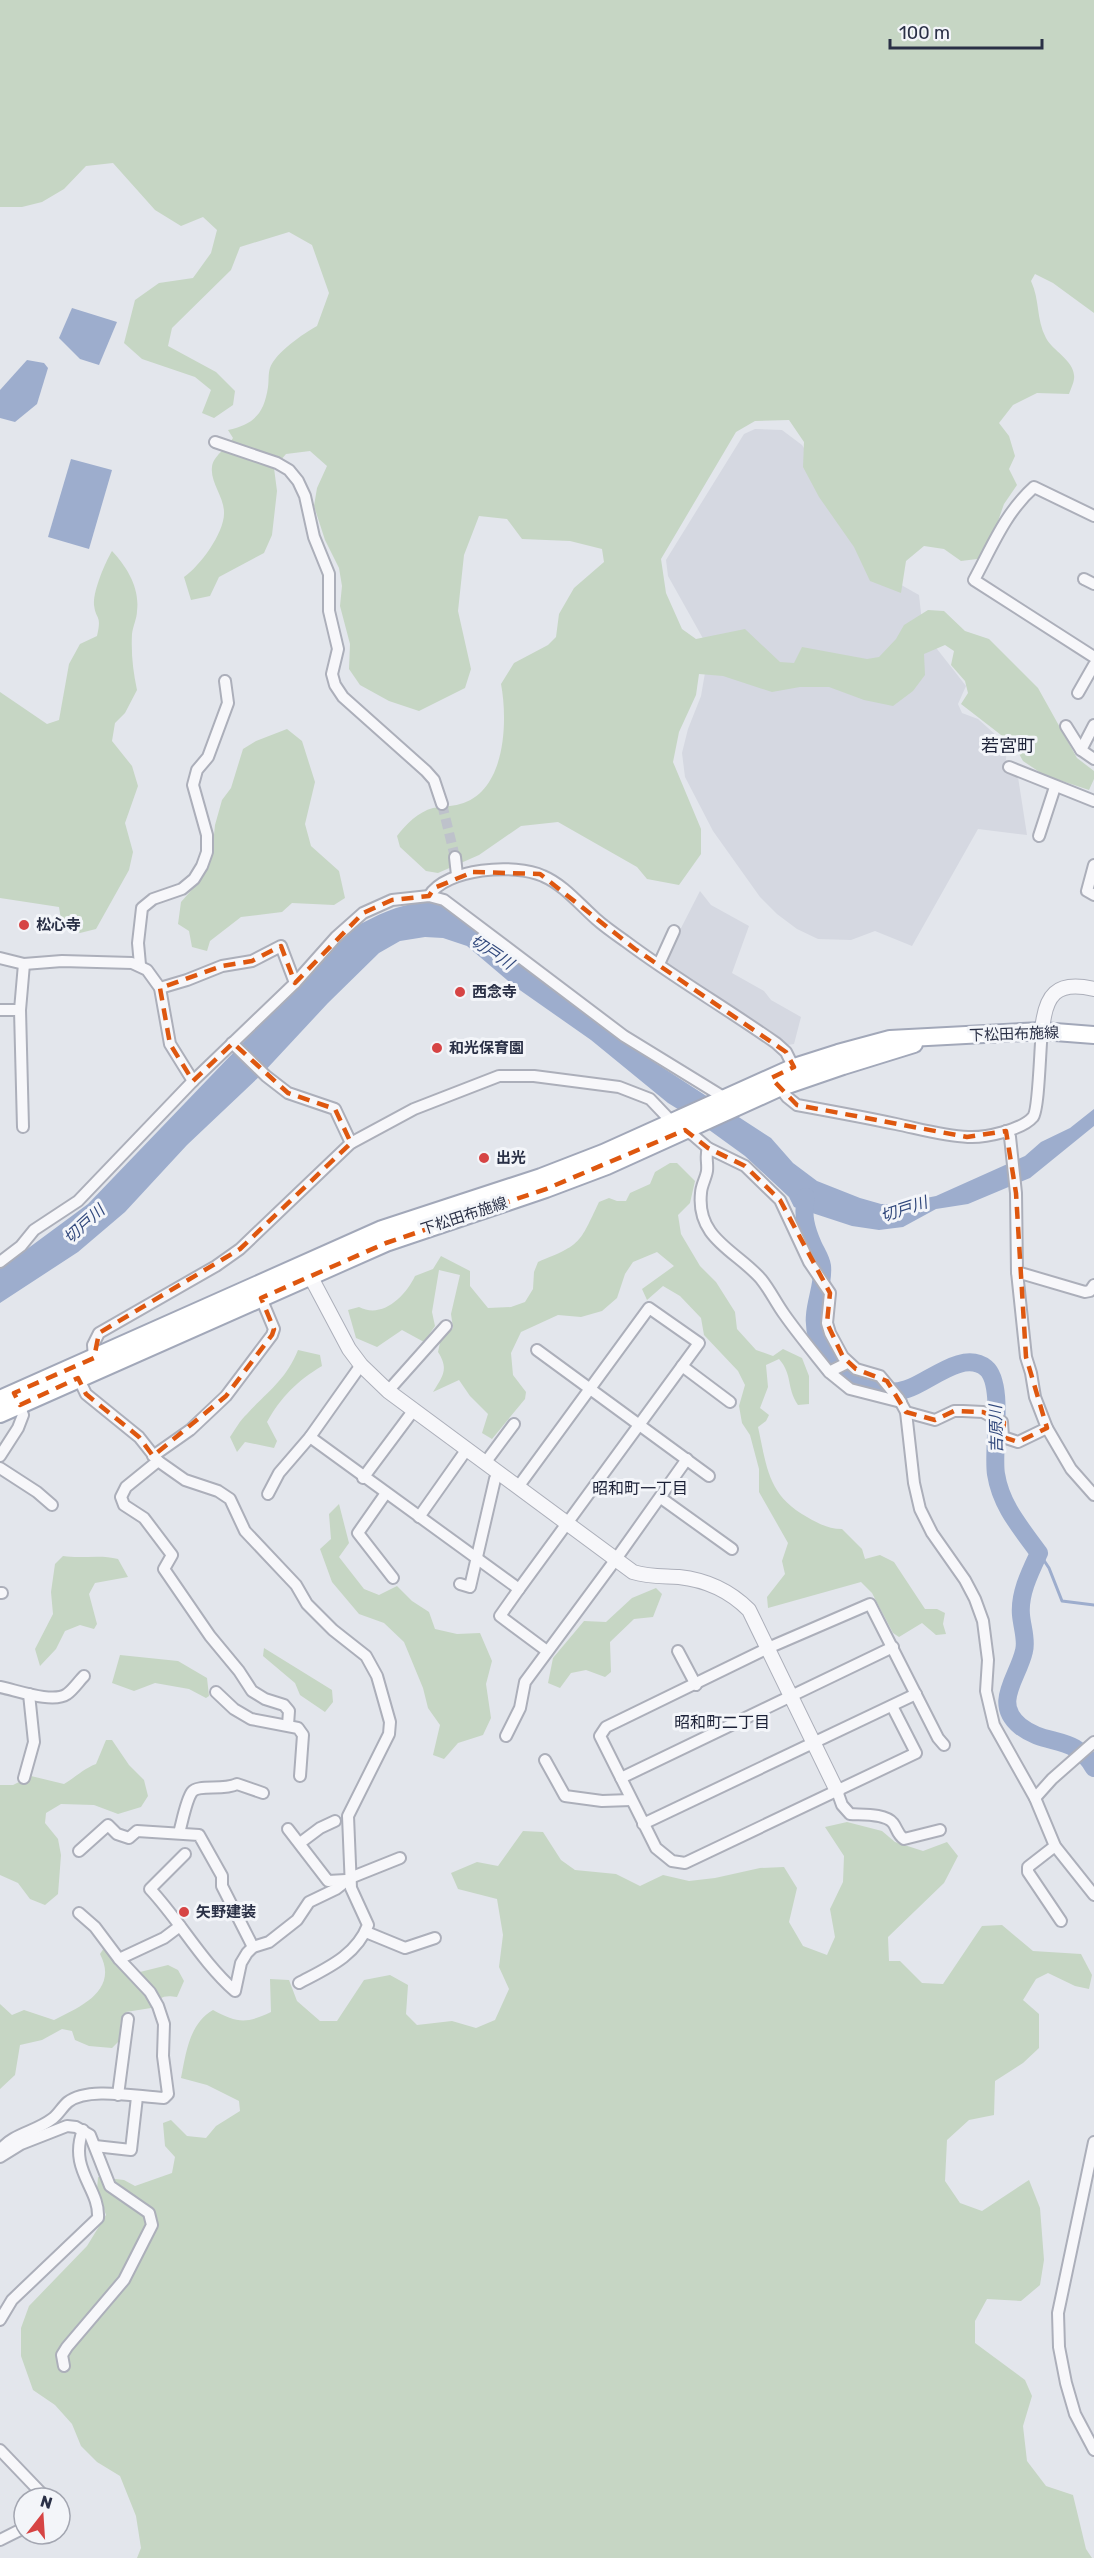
<svg xmlns="http://www.w3.org/2000/svg" width="1094" height="2558" font-family="Rubik,'Noto Sans JP',sans-serif">
<style>
.built{fill:#d5d8e1}
.green{fill:#c6d6c4}
.water{fill:#9dadcd}
.lines{fill:none;stroke-linecap:round;stroke-linejoin:round}
.stream{stroke:#9dadcd;stroke-width:3}
.river{stroke:#9dadcd;stroke-width:18}
.minor-tunnel{stroke:#bec2cb;stroke-width:10;stroke-dasharray:10 5;stroke-linecap:butt}
.minor-casing{stroke:#acafba;stroke-width:14}
.tertiary-casing{stroke:#acafba;stroke-width:16}
.primary-casing{stroke:#a2a8b9;stroke-width:20}
.minor{stroke:#f7f7fa;stroke-width:10}
.tertiary{stroke:#f7f7fa;stroke-width:14}
.primary{stroke:#fff;stroke-width:16}
.marked{fill:none;stroke:#de570f;stroke-width:4.5;stroke-dasharray:12 8;stroke-linejoin:round}
.poi-dot{fill:#d64444;stroke:#f3f5f9;stroke-width:2}
.labels{text-anchor:middle;dominant-baseline:central;stroke-width:6;stroke-linejoin:round;paint-order:stroke}
.poi-label{font-size:15px;font-weight:bold;fill:#2a3046;stroke:#f3f5f9;text-anchor:start}
.street-label{font-size:15px;fill:#2a3046;stroke:#f3f5f9}
.water-label{font-size:16px;font-style:italic;fill:#31487c;stroke:#f3f5f9}
.neighbourhood-label{font-size:16px;fill:#1c2137;stroke:#f3f5f9}
.quarter-label{font-size:18px;fill:#1c2137;stroke:#f3f5f9}
</style>
<rect width="100%" height="100%" fill="#e3e6ec"/>
<!-- built -->
<g class="built">
<polygon points="755,429 782,430 802,445 831,489 880,573 919,595 923,631 966,686 958,704 962,713 978,719 1007,745 1005,773 1018,777 1027,835 978,829 912,946 875,931 851,940 818,939 797,929 777,914 760,897 713,831 685,777 682,753 688,729 701,696 706,667 705,642 668,576 666,560 744,434"/>
<polygon points="700,891 711,905 749,926 732,973 764,991 771,1000 801,1017 794,1044 788,1045 667,964 678,934"/>
</g>
<!-- green -->
<g class="green">
<path d="M0,0H1094V313L1053,283L1035,274L1031,281C1040,300 1036,319 1046,338C1053,351 1073,360 1074,375C1075,381 1071,388 1069,394L1037,393L1013,405L999,423L1009,436L1015,456L1009,469L1017,485L1004,504L985,558L961,561L944,549L924,546L906,561L901,593L870,581L854,547L819,497L803,467L804,442L789,420L755,421L736,432L661,559L666,593L682,629L696,639L745,629L780,662L794,663L802,647L867,659L879,657L896,639L904,625L928,610L944,611L965,631L989,639L1038,688L1077,758L1094,771V779L1089,790L1044,775L1023,761L1014,745L961,704L968,693L965,681L951,665L954,651L945,645L924,654L925,675L913,691L893,706L864,700L829,687H800L772,692L723,676L699,674L696,695L679,732L673,762L701,829V854L679,885L647,879L637,867L558,822L521,826L479,855L438,873L426,871L400,847L397,836C406,824 418,812 433,808C442,806 451,807 460,804C506,792 508,721 501,684L514,663L548,645L556,637L559,614L574,588L604,562L602,549L570,541L522,539L507,519L479,516L464,555L458,611L471,669L465,688L419,711L389,701L360,685L349,669L350,644L340,606L342,586L339,568L325,540L314,506L317,488L327,466L310,451L286,454L274,468L277,491L272,535L264,553L219,577L210,596L191,600L184,577C200,566 225,532 224,512C224,497 210,482 212,467C213,456 227,448 233,438L228,430C254,424 264,414 268,387C269,381 268,374 270,368C275,353 304,333 317,326L329,293L312,245L289,232L240,247L231,270L172,328L168,346L216,372L235,391L233,405L214,418L202,413L211,390L195,377L142,359L124,343L135,300L159,283L193,278L211,253L217,230L203,217L181,226L155,210L113,163L86,166L64,189L42,202L22,207H0Z"/>
<path d="M112,551C127,567 140,588 137,611C137,618 133,626 132,634C131,654 133,671 137,690L125,713L115,723L112,741L132,766L138,786L125,823L133,852L129,870L96,929L80,933L62,926L59,907L0,898V692L47,724L59,720L69,664L80,644L97,636C102,614 96,621 94,605C93,591 105,563 112,551Z"/>
<polygon points="287,729 302,741 315,782 305,824 311,846 339,871 345,898 334,905 292,903 282,912 241,917 210,941 207,951 192,947 189,931 178,924 181,902 203,877 212,855 215,825 222,800 231,788 243,749 256,741"/>
<path d="M670,1163H677L695,1181L690,1203L678,1215L681,1234L700,1266L716,1282L735,1312L737,1329L756,1350L773,1356L783,1349L802,1358L809,1376V1404L798,1405C786,1387 793,1375 779,1359L766,1365L768,1387L760,1408L769,1415L766,1421L758,1427C767,1468 768,1495 807,1517C819,1524 829,1529 842,1529L862,1549L865,1559L880,1555L894,1562L925,1609H937L945,1613L943,1624L946,1634L936,1635L922,1623L899,1637L893,1633L872,1593L861,1582L768,1608L767,1597L785,1574L782,1561L788,1543L759,1492V1469L750,1435L742,1423L739,1406L745,1385L738,1371L704,1335L701,1318L680,1296L663,1286L647,1300L642,1289L674,1266L657,1252L633,1262L625,1274L617,1298L602,1311L581,1317L558,1315L521,1332L511,1353L513,1375L526,1392L525,1399L492,1439L482,1433L488,1414L470,1396L459,1380L433,1392C443,1376 449,1369 438,1352L441,1338L453,1328L451,1314L460,1275L439,1270L432,1312L435,1326L424,1342L402,1330L377,1347L356,1338L348,1310L359,1307C382,1319 405,1297 415,1276L433,1269L441,1256L470,1271V1286L488,1308L511,1307L525,1302L533,1289L534,1272L538,1262C582,1244 579,1244 599,1202L609,1198L617,1201H626L630,1193L650,1184L655,1172Z"/>
<path d="M298,1350L320,1355L322,1366C297,1381 281,1397 267,1422L277,1441L274,1448L245,1442L237,1452L230,1437C235,1430 240,1420 247,1414C267,1392 286,1380 298,1350Z"/>
<polygon points="339,1504 349,1543 339,1557 364,1589 379,1595 397,1586 412,1601 429,1612 435,1629 457,1634 480,1633 492,1661 486,1684 491,1718 483,1735 458,1743 444,1759 433,1755 440,1725 428,1708 423,1688 404,1642 384,1623 359,1614 332,1582 320,1549 331,1539 329,1514"/>
<path d="M63,1556C82,1559 100,1554 118,1559L128,1577L95,1583L89,1594L97,1624L94,1629L80,1625L65,1631L56,1649L40,1666L35,1649L53,1614L51,1592L55,1564Z"/>
<polygon points="656,1588 662,1594 653,1617 634,1619 610,1642 611,1672 605,1677 586,1670 571,1673 560,1688 548,1683 553,1658 584,1621 606,1622 632,1598"/>
<polygon points="264,1648 332,1690 333,1702 325,1712 300,1695 295,1683 263,1656"/>
<polygon points="120,1655 178,1661 207,1678 209,1696 206,1698 189,1689 155,1683 134,1691 112,1683"/>
<path d="M106,1740H112L129,1765L144,1780L148,1796L141,1807L118,1814L94,1805L61,1804L46,1813L45,1823L58,1839L61,1855L58,1894L45,1905L30,1899L18,1883L0,1875V1785H13L31,1776L64,1784C76,1777 83,1769 96,1764Z"/>
<path d="M847,1822L882,1831L895,1842L923,1851L947,1842L958,1856L944,1883L888,1937L889,1961H900L922,1983L943,1984L982,1926L1002,1925L1033,1951L1081,1954L1092,1975L1089,1989L1075,1986L1048,1973L1036,1979L1023,2000L1039,2014V2048L1023,2063L995,2081L994,2115L969,2120L947,2140L945,2181L960,2203L982,2211L1029,2180L1040,2208L1044,2260L1040,2285L1021,2301L987,2299L975,2321V2343L1025,2380L1032,2396L1023,2426L1027,2461L1046,2486L1073,2495L1086,2549L1092,2558H137L141,2548L136,2516L120,2476L97,2462L81,2446L72,2424L55,2405L33,2390L21,2356V2328L29,2306L87,2246L106,2215L97,2189L98,2177L124,2180L135,2186L172,2173L175,2157L165,2146L163,2123L171,2120L187,2136L206,2138L216,2126L240,2111L239,2101L207,2085L181,2078C186,2053 189,2024 213,2010C237,2023 246,2024 271,2012L270,1979L289,1980L297,2001L320,2021H337L364,1980L390,1975L408,1985L406,2014L417,2025L452,2021L476,2028L495,2020L509,1989L499,1967L503,1935L497,1899L458,1889L451,1873L477,1862L498,1866L523,1831L543,1832L561,1860L575,1870L616,1874L640,1886L663,1875L689,1881L715,1878L760,1868L784,1867L797,1888L789,1922L803,1946L827,1955L835,1937L830,1909L843,1882L844,1856L825,1827Z"/>
<path d="M104,1948L119,1964L140,1972L168,1965L178,1970L184,1981L177,1997C163,1995 160,1997 151,2008L126,2012L121,2020L119,2041L112,2048L89,2046L75,2040L72,2031L62,2029L42,2040L20,2045L15,2075L0,2089V2004L12,2015L24,2010L54,2020C81,2007 119,1990 100,1954Z"/>
</g>
<!-- water -->
<g class="water">
<polygon points="72,308 117,322 99,365 80,359 59,338"/>
<polygon points="27,360 44,363 48,368 37,404 15,422 0,418 0,390"/>
<polygon points="71,459 112,470 89,549 48,537"/>
<path d="M424,902L438,904L458,915L571,1004L648,1058L771,1138L793,1163L817,1181L860,1198L881,1204H896L936,1196L1025,1156L1041,1142L1070,1128L1094,1109V1126L1030,1178L968,1204L936,1209L903,1227L879,1230L852,1226L794,1207L789,1197L745,1156L694,1119L668,1103L591,1040L514,986L467,946L443,938L425,937L400,941L379,953L328,1003L261,1075L187,1145L125,1212L78,1252L0,1303V1269L88,1204L353,928C377,915 397,905 424,902Z"/>
</g>
<g class="lines">
<!-- stream -->
<polyline class="stream" points="1039,1553 1049,1568 1062,1601 1094,1605"/>
<!-- river -->
<path class="river" d="M806,1197C802,1215 806,1229 813,1245C816,1252 821,1259 822,1266C824,1281 816,1300 815,1315C812,1343 835,1379 862,1387C875,1391 893,1394 907,1389C928,1383 963,1349 986,1368C1005,1384 992,1451 996,1474C1001,1506 1021,1528 1039,1553C1030,1572 1019,1594 1021,1615C1022,1627 1027,1640 1024,1651C1018,1678 992,1703 1020,1726C1046,1747 1075,1734 1094,1768"/>
<!-- minor-tunnel -->
<polyline class="minor-tunnel" points="442,804 455,857"/>
<!-- minor casing -->
<g class="minor-casing">
<g id="minor">
<polyline points="215,442 277,463 289,470 298,481 305,496 314,537 329,574 329,611 338,649 332,674 335,685 343,697 426,771 434,780 442,804"/>
<path d="M1094,516L1034,487C1005,513 992,547 974,580L1094,657"/>
<polyline points="1084,579 1094,584"/>
<polyline points="1078,693 1094,665"/>
<polyline points="1066,726 1081,750 1094,759"/>
<polyline points="1081,750 1094,725"/>
<polyline points="1009,767 1094,801"/>
<polyline points="1039,836 1055,787"/>
<polyline points="455,857 457,875"/>
<polyline points="1094,865 1087,891 1094,895"/>
<path d="M429,896C446,868 515,863 543,876C564,885 579,904 596,919C605,927 615,934 625,941C673,977 726,1008 776,1043L786,1052L796,1072"/>
<polyline points="0,958 24,964 62,961 132,963 147,970 160,988 170,1044 193,1081"/>
<polyline points="659,964 674,931"/>
<polyline points="140,965 138,943 142,908 153,899 182,889 194,879 202,866 207,852 207,835 193,785 197,770 208,757 228,703 225,681"/>
<polyline points="160,988 187,980 222,966 252,961 281,946 295,983"/>
<polyline points="0,1010 20,1010"/>
<polyline points="232,1043 266,1076 288,1093 335,1109 351,1143"/>
<path d="M777,1084L787,1097L797,1105C830,1111 863,1117 896,1124C920,1129 944,1136 968,1137C985,1138 1022,1130 1033,1117C1039,1109 1040,1046 1042,1031"/>
<polyline points="23,1127 20,1010 24,964"/>
<polyline points="1006,1131 1010,1137 1016,1193 1017,1272 1026,1357 1031,1373 1035,1397 1047,1428 1071,1469 1094,1495"/>
<path d="M708,1148C705,1156 708,1163 707,1171C706,1178 701,1186 701,1193C696,1239 737,1251 761,1279C770,1290 776,1303 784,1314C798,1334 814,1353 829,1372L847,1363"/>
<polyline points="0,1262 21,1246 34,1230 78,1201 193,1081 295,983 336,937 363,913 392,900 429,896 444,900 624,1036 725,1098"/>
<polyline points="1017,1272 1085,1292 1090,1291 1094,1285"/>
<polyline points="537,1350 709,1476"/>
<polyline points="94,1358 93,1345 99,1333 216,1266 240,1249 351,1143 414,1109 499,1076 534,1076 619,1087 650,1099 671,1121 693,1135 708,1148 745,1166 780,1200 809,1262 830,1293 827,1323 830,1333 843,1357 856,1369 880,1376 899,1399 906,1412 914,1483 920,1509 932,1533 965,1580 975,1599 983,1621 988,1660 986,1691 994,1725 1035,1798 1055,1846 1094,1895"/>
<polyline points="682,1366 730,1402"/>
<polyline points="829,1372 850,1389 901,1402"/>
<path d="M77,1375L86,1394L139,1437L158,1461L185,1480L218,1491L230,1499L245,1531L296,1585L307,1604L333,1630L366,1656L377,1676L390,1722L389,1734L348,1816L351,1888L368,1925C356,1956 327,1968 299,1983"/>
<polyline points="388,1391 446,1326"/>
<polyline points="906,1412 935,1420 954,1411 963,1411 983,1412 1002,1422 1003,1437 1018,1442 1047,1428"/>
<polyline points="310,1437 519,1589 699,1343 649,1308 518,1487"/>
<polyline points="0,1456 18,1428 23,1415 18,1402"/>
<polyline points="153,1456 190,1430 226,1396 272,1335 274,1329 261,1298"/>
<polyline points="158,1461 126,1487 121,1497 124,1505 144,1518 172,1555 164,1569 210,1636 239,1671 252,1691 265,1699 284,1705 289,1711 288,1725"/>
<polyline points="485,1463 514,1424"/>
<polyline points="0,1468 37,1492 52,1505"/>
<polyline points="363,1478 413,1411"/>
<polyline points="386,1493 358,1533 393,1578"/>
<polyline points="268,1494 279,1473 310,1437 361,1365"/>
<polyline points="661,1498 732,1549"/>
<polyline points="419,1517 467,1449"/>
<polyline points="460,1584 470,1587 495,1479 499,1473"/>
<polyline points="519,1589 500,1616 547,1651"/>
<polyline points="0,1593 2,1593"/>
<polyline points="678,1651 696,1685"/>
<path d="M0,1687C16,1690 53,1704 67,1694C73,1690 79,1681 84,1676"/>
<polyline points="216,1692 234,1709 251,1719 298,1728 303,1735 300,1776"/>
<polyline points="892,1706 916,1753 685,1863 672,1861 656,1848 600,1736 606,1727 768,1648 870,1604 938,1738 944,1745"/>
<polyline points="506,1736 520,1708 525,1682 616,1559 687,1459"/>
<polyline points="545,1760 565,1796 602,1801 631,1800"/>
<polyline points="24,1778 34,1742 29,1694"/>
<polyline points="621,1778 893,1647"/>
<path d="M837,1791L842,1805L850,1814C861,1815 885,1813 893,1823C897,1828 897,1834 904,1839L940,1830"/>
<polyline points="1035,1798 1052,1779 1094,1742"/>
<polyline points="643,1824 916,1694"/>
<polyline points="288,1829 328,1881 346,1880"/>
<path d="M179,1833C182,1823 186,1800 192,1792C198,1784 223,1791 237,1784L263,1793"/>
<polyline points="300,1843 320,1828 335,1821"/>
<polyline points="1055,1846 1028,1867 1028,1872 1061,1921"/>
<polyline points="79,1851 108,1825 117,1834 129,1838 137,1831 199,1835 222,1876 222,1886 253,1947"/>
<path d="M185,1854L150,1889C180,1921 201,1961 235,1991L241,1963L247,1953L253,1947L269,1942L297,1920L309,1902L336,1889L350,1878L400,1858"/>
<polyline points="366,1932 405,1948 435,1938"/>
<polyline points="119,1959 164,1938 180,1926"/>
<polyline points="118,2095 128,2019"/>
<polyline points="1094,2142 1058,2313 1059,2347 1066,2383 1075,2414 1094,2450"/>
<polyline points="95,2146 131,2150 137,2097"/>
<path d="M0,2150C14,2133 35,2132 52,2119C58,2115 62,2107 68,2102C88,2086 138,2097 164,2098L168,2094L163,2056L164,2024L158,2006L150,1992L119,1959L95,1927L79,1913"/>
<polyline points="0,2157 21,2144 67,2126 76,2127 90,2135 110,2186 149,2213 152,2225 124,2280 67,2347 62,2355 64,2366"/>
<path d="M0,2320L12,2300L98,2218C100,2188 68,2170 83,2130"/>
<polyline points="0,2450 46,2498"/>
<polyline points="0,2540 24,2528"/>
</g>
</g>
<!-- tertiary casing -->
<g class="tertiary-casing">
<g id="tertiary">
<path d="M1042,1031C1045,995 1056,980 1094,989"/>
<path d="M306,1268L349,1349L361,1365L388,1391L633,1572C648,1577 663,1576 679,1577C707,1580 729,1590 749,1610L837,1791"/>
</g>
</g>
<!-- primary casing -->
<g class="primary-casing">
<g id="primary">
<polyline points="0,1399 382,1229 541,1177 603,1153 794,1067 838,1053 890,1039 1042,1031 1094,1035"/>
<polyline points="0,1414 386,1243 546,1189 607,1166 779,1088 843,1066 914,1044"/>
</g>
</g>
<!-- minor -->
<use href="#minor" class="minor"/>
<!-- tertiary -->
<use href="#tertiary" class="tertiary"/>
<!-- primary -->
<use href="#primary" class="primary"/>
</g>
<!-- marked area -->
<path class="marked" d="M473,872L540,874L635,949L786,1052L794,1067L771,1078L797,1105L967,1137L1006,1131L1016,1193L1026,1357L1047,1428L1018,1442L1003,1437L1004,1422L983,1412L954,1411L935,1420L906,1412L887,1381L856,1369L843,1357L827,1323L830,1293L780,1200L745,1166L708,1148L685,1130L546,1189L386,1243L261,1298L274,1329L272,1335L226,1396L153,1456L139,1437L86,1394L78,1378L20,1405L14,1393L94,1358L99,1333L240,1249L351,1143L335,1109L288,1093L233,1043L193,1081L170,1044L160,988L222,966L252,961L281,946L295,983L363,913L392,900L429,896L434,888Z"/>
<!-- markers -->
<g class="poi-dot">
<circle cx="24" cy="925" r="6"/>
<circle cx="460" cy="992" r="6"/>
<circle cx="437" cy="1048" r="6"/>
<circle cx="484" cy="1158" r="6"/>
<circle cx="184" cy="1912" r="6"/>
</g>
<g class="labels">
<!-- poi labels -->
<g class="poi-label">
<text x="36" y="925">松心寺</text>
<text x="472" y="992">西念寺</text>
<text x="449" y="1048">和光保育園</text>
<text x="496" y="1158">出光</text>
<text x="196" y="1912">矢野建装</text>
</g>
<!-- street labels -->
<g class="street-label">
<text transform="translate(1014 1034) rotate(-2)">下松田布施線</text>
<text transform="translate(464 1216) rotate(-18)">下松田布施線</text>
</g>
<!-- water labels -->
<g class="water-label">
<text transform="translate(492 952) rotate(34)">切戸川</text>
<text transform="translate(904 1209) rotate(-18)">切戸川</text>
<text transform="translate(84 1224) rotate(-42)">切戸川</text>
<text transform="translate(996 1429) rotate(-91)">吉原川</text>
</g>
<!-- neighbourhood labels -->
<g class="neighbourhood-label">
<text x="640" y="1488">昭和町一丁目</text>
<text x="722" y="1722">昭和町二丁目</text>
</g>
<!-- quarter labels -->
<g class="quarter-label">
<text x="1008" y="746">若宮町</text>
</g>
</g>
<!-- north arrow -->
<g transform="translate(42 2516) rotate(17)"><circle r="28" fill="#f3f5f9" stroke="#a3a6b1" stroke-width="1.5"/>
<path d="M0-4.5L10 22L0 15L-10 22Z" fill="#d64444"/>
<text y="-9" font-size="16" font-weight="bold" text-anchor="middle" fill="#2a3046">N</text>
</g>
<!-- scale -->
<path d="M890 39v9h152v-9" fill="none" stroke="#2a3046" stroke-width="3"/>
<text x="899" y="39" font-size="18" fill="#2a3046" stroke="#f3f5f9" stroke-width="4.5" paint-order="stroke">100 m</text>
</svg>
